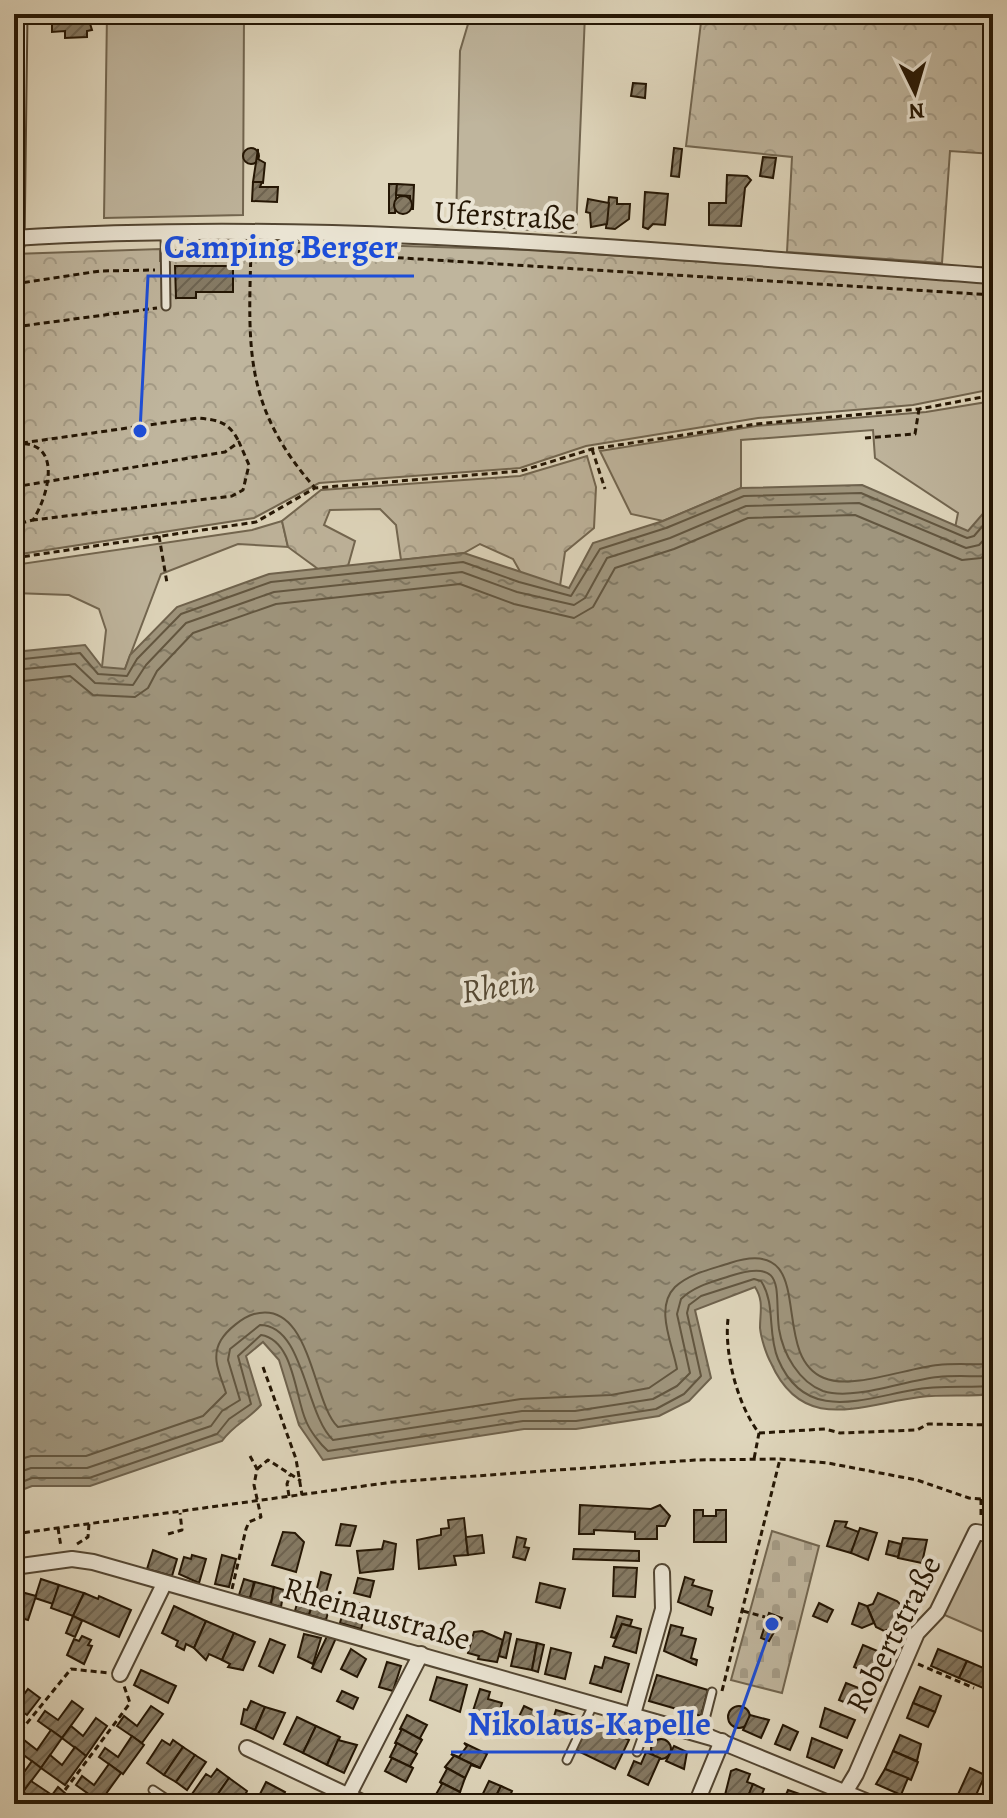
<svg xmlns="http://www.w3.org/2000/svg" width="1007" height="1818" font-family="Alegreya,serif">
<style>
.grass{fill:#bfb59d;stroke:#726650;stroke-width:2}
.forest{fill:url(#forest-crowns);stroke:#726650;stroke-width:2}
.cemetery{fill:url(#cemetery-stones);stroke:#726650;stroke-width:2}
.water{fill:url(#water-ripples);stroke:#6e624d;stroke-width:2}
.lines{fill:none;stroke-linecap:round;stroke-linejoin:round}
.shore{stroke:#625640;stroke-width:2}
.building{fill:url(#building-hatch);stroke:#241604;stroke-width:2}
.service-casing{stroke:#534632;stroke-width:11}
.minor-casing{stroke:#534632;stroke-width:18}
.path{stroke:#241604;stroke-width:3;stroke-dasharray:6 4;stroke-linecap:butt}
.service{stroke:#eae4d3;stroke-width:7}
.minor{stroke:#eae4d3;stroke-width:14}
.labels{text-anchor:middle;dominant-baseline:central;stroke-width:8;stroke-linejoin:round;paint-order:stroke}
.street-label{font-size:32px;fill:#241604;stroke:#eae4d3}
.water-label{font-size:34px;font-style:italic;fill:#554934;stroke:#eae4d3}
.leader{fill:none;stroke:#1d4ed8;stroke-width:3}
.callout-dot{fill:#1d4ed8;stroke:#eae4d3;stroke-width:3}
.callout-label{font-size:34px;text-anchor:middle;font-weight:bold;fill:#1d4ed8;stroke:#eae4d3;stroke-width:8;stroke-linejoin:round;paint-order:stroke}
</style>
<defs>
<pattern id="forest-crowns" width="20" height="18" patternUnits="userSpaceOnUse" patternTransform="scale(2)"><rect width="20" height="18" fill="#bfb59d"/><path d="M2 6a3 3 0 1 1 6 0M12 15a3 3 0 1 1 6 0" fill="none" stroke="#a49b86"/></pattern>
<pattern id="cemetery-stones" width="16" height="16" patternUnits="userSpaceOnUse" patternTransform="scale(2)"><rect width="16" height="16" fill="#bfb59d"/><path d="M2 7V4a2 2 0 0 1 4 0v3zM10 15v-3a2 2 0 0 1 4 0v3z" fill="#a49b86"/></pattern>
<pattern id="water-ripples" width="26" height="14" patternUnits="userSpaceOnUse" patternTransform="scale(2)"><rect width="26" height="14" fill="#9f957d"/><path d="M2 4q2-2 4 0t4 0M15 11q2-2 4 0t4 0" fill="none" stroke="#817964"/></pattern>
<pattern id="building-hatch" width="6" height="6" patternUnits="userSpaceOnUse" patternTransform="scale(2)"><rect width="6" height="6" fill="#857a64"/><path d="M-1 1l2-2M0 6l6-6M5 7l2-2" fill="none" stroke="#6d6350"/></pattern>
</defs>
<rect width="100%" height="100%" fill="#dfd6bc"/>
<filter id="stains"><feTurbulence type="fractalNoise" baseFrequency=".0025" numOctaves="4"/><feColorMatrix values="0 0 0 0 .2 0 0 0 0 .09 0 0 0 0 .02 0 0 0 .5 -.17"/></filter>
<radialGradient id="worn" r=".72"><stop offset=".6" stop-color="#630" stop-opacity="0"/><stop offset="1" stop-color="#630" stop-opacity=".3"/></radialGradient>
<!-- grass -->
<g class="grass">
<polygon points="107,14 244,14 243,215 104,218"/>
<polygon points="471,14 585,14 576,233 456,225 460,51"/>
<polygon points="993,401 993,481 987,485 982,535 954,533 958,513 875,458 873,430 741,440 741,488 663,521 631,514 600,451 756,426 926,412"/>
<polygon points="282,521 288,547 238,544 161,574 125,669 116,730 102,667 106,630 99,609 69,595 14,593 14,565 252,530"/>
<polygon points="993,1540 993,1636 940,1613 978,1541"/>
</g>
<!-- forest -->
<g class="forest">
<polygon points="702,14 993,14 993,154 950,151 942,263 787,252 792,157 686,146"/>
<polygon points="240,241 536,250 993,282 993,389 913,405 758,418 586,446 520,468 319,483 254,518 14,555 14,254 160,249 160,261 175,261 176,250 240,253"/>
<polygon points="587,456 596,487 594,528 565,552 560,586 522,575 513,559 480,544 464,553 401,560 396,525 380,509 330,510 324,525 355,541 348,566 318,569 288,547 282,521 321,490 520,476"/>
</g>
<!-- cemetery -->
<polygon class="cemetery" points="772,1531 819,1546 782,1693 731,1680"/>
<!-- water -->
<path class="water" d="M862,485L968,531L993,502V1394C969,1397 945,1394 920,1397C862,1404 803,1435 771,1363C766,1354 761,1338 760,1328C760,1312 764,1301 755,1287L695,1310L711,1378L689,1401L659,1416L576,1429H524L323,1460L299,1425L279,1360L263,1342L246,1356L261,1405C248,1420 234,1424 222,1441L90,1486H32L14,1493V652L85,645L102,667L125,669L130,655L177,607L269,574L464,553L569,588L593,543L663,521L741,488Z"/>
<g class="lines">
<!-- shore -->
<g class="shore">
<polyline points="14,660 80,653 98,674 127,676 137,659 181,614 271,582 463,562 519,582 571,596 600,549 666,528 744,496 861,493 967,538 974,536 993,514"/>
<polyline points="14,670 75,664 95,683 133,685 146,665 186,623 274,592 462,572 517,592 574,605 585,598 607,558 670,538 746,506 859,503 966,548 979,545 993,530"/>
<polyline points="14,682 70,676 93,695 135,697 148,688 157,671 193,633 276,604 460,584 514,604 574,618 593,607 615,568 674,549 748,518 855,515 962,560 981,558 993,548"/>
<path d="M14,1461L31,1456H86L203,1416L226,1393C221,1376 210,1358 221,1340C227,1330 243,1317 254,1314C311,1298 312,1403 338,1427L521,1399L611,1395L649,1388L677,1369C673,1345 654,1308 675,1287C690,1273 712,1269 730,1263C822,1233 766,1354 824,1378C852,1390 907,1368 938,1365C956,1363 975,1365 993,1364"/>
<path d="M14,1474L31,1468H87L211,1426L222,1411L240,1400L228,1360L230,1349L260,1325C304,1325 305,1414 333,1440L522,1411H575L653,1399L677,1386L690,1373L677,1314L681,1299C694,1286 712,1282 730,1276C788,1257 774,1291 779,1329C783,1354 799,1382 823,1391C854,1401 905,1380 938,1377C956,1375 975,1377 993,1376"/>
<path d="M14,1485L32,1478H89L217,1434L229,1419L251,1404L238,1356L261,1335C294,1340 295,1397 306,1421C310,1431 320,1444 328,1451L523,1421H576L656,1409L684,1394L701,1376L687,1313L689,1305L701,1296L754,1279L761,1281C776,1304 767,1333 778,1359C805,1423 861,1399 913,1390C939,1385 966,1388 993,1386"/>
</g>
</g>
<!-- building -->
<g class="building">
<polygon points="87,14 92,30 87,31 87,37 65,38 65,31 52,32 52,15"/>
<polygon points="633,83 646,84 645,98 631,96"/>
<polygon points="674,148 682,149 679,177 671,176"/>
<circle cx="251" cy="156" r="8"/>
<polygon points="258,149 258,159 265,163 263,183 253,182"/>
<polygon points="763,157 776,158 773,178 760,176"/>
<polygon points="727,175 747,176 751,180 745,188 741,226 709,225 709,203 726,203"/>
<polygon points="253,182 262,182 260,187 278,187 277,202 252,201"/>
<polygon points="389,184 397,184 395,213 389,213"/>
<polygon points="397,184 414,185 413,209 410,209 410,196 396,195"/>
<polygon points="645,192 668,194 665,225 653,224 648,229 643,227"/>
<circle cx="403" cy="205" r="9"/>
<polygon points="609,197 617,198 617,204 630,204 629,219 615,229 606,228"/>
<polygon points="588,199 609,203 607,224 591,227 590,213 586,212"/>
<polygon points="986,221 993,221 993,247 984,242"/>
<polygon points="175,266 233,266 233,292 196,292 196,298 176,298"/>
<polygon points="580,1505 651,1509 660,1505 670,1516 665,1526 657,1526 657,1539 635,1539 635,1532 594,1530 594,1534 579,1534"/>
<polygon points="694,1510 703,1510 703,1516 716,1516 716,1510 726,1510 726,1542 694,1542"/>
<polygon points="464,1518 468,1555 454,1556 456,1565 419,1569 417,1540 441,1535 441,1529 449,1528 448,1520"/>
<polygon points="835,1521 847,1522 845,1527 859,1532 851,1553 827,1546"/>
<polygon points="341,1524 356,1526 350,1546 336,1545"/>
<polygon points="860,1528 877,1533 868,1560 851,1553"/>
<polygon points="283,1532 295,1533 304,1542 296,1572 272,1565"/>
<polygon points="482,1535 484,1553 468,1555 466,1537"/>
<polygon points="517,1537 526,1539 524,1547 529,1548 525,1560 513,1557"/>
<polygon points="903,1538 927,1540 922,1563 898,1558"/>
<polygon points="384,1541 396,1544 393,1569 360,1573 357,1551 382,1549"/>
<polygon points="889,1541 901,1544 898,1557 886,1554"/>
<polygon points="574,1549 639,1551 639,1561 573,1559"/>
<polygon points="153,1550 177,1559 172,1576 147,1569"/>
<polygon points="192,1555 206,1559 199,1583 179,1574 184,1557 191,1559"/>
<polygon points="222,1555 236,1559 229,1587 215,1584"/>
<polygon points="614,1567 637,1568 635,1597 613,1596"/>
<polygon points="321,1572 331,1575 324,1599 315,1596"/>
<polygon points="685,1577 694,1580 692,1585 712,1591 708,1606 713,1608 711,1615 678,1602"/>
<polygon points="358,1578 374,1581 370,1597 354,1593"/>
<polygon points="41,1579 59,1585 53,1604 35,1598"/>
<polygon points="244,1579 254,1582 250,1598 239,1595"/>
<polygon points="255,1582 274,1587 271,1604 250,1598"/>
<polygon points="540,1583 565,1589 560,1608 536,1602"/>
<polygon points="59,1585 84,1593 73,1616 51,1608"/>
<polygon points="274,1587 284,1590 281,1607 271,1604"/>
<polygon points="14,1590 36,1596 28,1620 14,1616"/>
<polygon points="300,1592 315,1596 309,1615 295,1611"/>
<polygon points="84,1593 98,1599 99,1596 131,1610 119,1637 73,1616"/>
<polygon points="878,1593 897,1601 903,1607 900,1625 884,1631 876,1627 867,1606 873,1604"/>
<polygon points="315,1596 331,1601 326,1620 309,1615"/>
<polygon points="346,1600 368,1606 361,1629 340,1623"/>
<polygon points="819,1603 833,1610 827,1622 813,1616"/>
<polygon points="859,1603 867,1606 874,1623 862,1628 852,1624"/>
<polygon points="174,1606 206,1621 194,1648 186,1644 184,1650 176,1646 178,1641 162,1633"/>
<polygon points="769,1613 782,1618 769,1641 761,1638"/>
<polygon points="73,1616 82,1621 75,1637 66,1633"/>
<polygon points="617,1616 632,1620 630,1626 622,1624 615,1638 611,1637"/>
<polygon points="206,1621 234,1633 222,1660 209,1654 206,1660 194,1648"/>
<polygon points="622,1624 641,1629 636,1653 613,1646"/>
<polygon points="671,1625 683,1628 681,1635 696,1639 691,1658 697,1660 696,1665 664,1651"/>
<polygon points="482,1631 503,1640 497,1662 478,1659 479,1656 468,1653 474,1632"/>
<polygon points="505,1632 511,1634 506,1658 499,1656"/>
<polygon points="234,1633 255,1642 243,1670 228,1667 230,1664 222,1660"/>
<polygon points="304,1634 321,1638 313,1664 298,1657"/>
<polygon points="328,1634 336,1638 321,1672 312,1668"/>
<polygon points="82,1636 91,1640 88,1645 92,1646 84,1664 67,1655 74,1639 79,1641"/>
<polygon points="270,1639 285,1645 273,1673 259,1666"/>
<polygon points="517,1639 537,1643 532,1670 511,1666"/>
<polygon points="537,1643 544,1645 538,1672 532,1670"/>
<polygon points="863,1645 887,1655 875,1676 854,1667"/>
<polygon points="551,1648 571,1653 565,1679 545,1674"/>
<polygon points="351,1649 366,1659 357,1677 341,1669"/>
<polygon points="938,1649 967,1661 959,1678 931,1666"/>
<polygon points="605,1657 629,1664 621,1692 590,1683 595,1666 602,1668"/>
<polygon points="967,1661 993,1672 988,1690 959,1678"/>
<polygon points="387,1662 401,1666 393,1691 379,1687"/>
<polygon points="141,1670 176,1686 168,1703 134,1685"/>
<polygon points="657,1675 708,1690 701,1716 649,1701"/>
<polygon points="437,1677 467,1685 460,1712 430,1700"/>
<polygon points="846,1683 864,1690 860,1709 839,1700"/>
<polygon points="920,1687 941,1696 935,1712 913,1703"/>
<polygon points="28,1689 40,1698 27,1715 14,1706 14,1691 22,1697"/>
<polygon points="480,1689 490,1692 488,1699 502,1703 496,1724 471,1717"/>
<polygon points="342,1691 358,1698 353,1709 337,1701"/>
<polygon points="72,1701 83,1709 62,1738 38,1721 45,1711 58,1720"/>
<polygon points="251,1701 265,1707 255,1730 241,1724 244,1709 247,1710"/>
<polygon points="913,1703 935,1712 928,1727 907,1718"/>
<polygon points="151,1706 163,1714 142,1743 117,1726 124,1716 137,1726"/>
<polygon points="524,1706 541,1714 533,1731 516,1723"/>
<circle cx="739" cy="1717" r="11"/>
<polygon points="265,1707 285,1713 273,1739 255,1730"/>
<polygon points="825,1708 855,1720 847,1738 820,1727"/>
<polygon points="556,1710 576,1716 570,1735 550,1730"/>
<polygon points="407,1715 427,1725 420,1738 422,1740 400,1729"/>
<polygon points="750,1715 769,1720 761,1738 743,1730"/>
<polygon points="297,1717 316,1726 303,1753 284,1744"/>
<polygon points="96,1718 107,1726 86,1756 62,1738 71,1726 83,1736"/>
<polygon points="590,1721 629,1740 615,1769 576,1750"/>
<polygon points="783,1725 798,1732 790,1750 775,1744"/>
<polygon points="316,1726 340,1737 327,1765 303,1753"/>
<polygon points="402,1729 422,1740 415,1752 417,1754 395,1743"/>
<polygon points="51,1730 62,1738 41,1768 17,1750 24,1740 37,1750"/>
<polygon points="900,1735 921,1744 917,1761 893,1751"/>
<polygon points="132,1736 144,1745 123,1774 99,1757 105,1748 118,1757"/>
<polygon points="812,1738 842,1750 834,1768 807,1757"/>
<circle cx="661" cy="1749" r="10"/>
<polygon points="162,1740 170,1745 173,1740 183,1747 164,1775 147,1763"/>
<polygon points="338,1740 357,1745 344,1773 327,1765"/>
<polygon points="397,1743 417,1754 410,1766 413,1768 390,1757"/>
<polygon points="464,1743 487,1754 480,1768 451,1754 459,1757 467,1746"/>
<polygon points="674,1746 687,1752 684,1769 666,1761"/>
<polygon points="75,1747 86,1756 65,1785 41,1768 50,1755 62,1765"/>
<polygon points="183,1747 195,1755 176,1782 164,1775"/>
<polygon points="893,1751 918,1762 911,1780 885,1769"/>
<polygon points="646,1752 660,1758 648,1785 628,1775 634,1761 641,1764"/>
<polygon points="451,1754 480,1768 471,1765 465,1778 445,1767 454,1756"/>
<polygon points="195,1755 206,1762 187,1790 176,1782"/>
<polygon points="392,1758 413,1768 406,1782 385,1771"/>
<polygon points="32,1761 41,1768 23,1792 14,1785 14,1769 22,1775"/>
<polygon points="109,1764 121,1773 100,1802 76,1785 82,1776 94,1785"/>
<polygon points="445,1767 465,1778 460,1792 440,1782 447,1769"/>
<polygon points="970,1768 985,1775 972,1804 967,1804 956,1799"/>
<polygon points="217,1769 229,1778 211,1804 207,1804 192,1794 206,1774 211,1777"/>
<polygon points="736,1769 750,1774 747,1782 753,1784 745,1804 724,1799 731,1771"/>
<polygon points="885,1769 908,1778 901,1795 876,1784"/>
<polygon points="229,1778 247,1791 241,1804 211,1804"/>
<polygon points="31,1781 52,1795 58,1787 66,1794 59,1804 40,1804 23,1792"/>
<polygon points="489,1781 501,1786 492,1804 478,1804"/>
<polygon points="266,1782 285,1792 280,1804 255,1804"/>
<polygon points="440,1782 460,1792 454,1804 435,1796 442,1784"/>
<polygon points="753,1784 764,1789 758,1804 745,1804"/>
<polygon points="501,1786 512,1791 508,1801 507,1804 492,1804"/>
<polygon points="788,1790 808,1797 818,1804 782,1804"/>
</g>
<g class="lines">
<!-- service casing -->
<g class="service-casing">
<g id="service">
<polyline points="165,233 166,306"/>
<polyline points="20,246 23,14"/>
<polyline points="701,1735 712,1692"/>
<polyline points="637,1752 648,1721"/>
<polyline points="567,1760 593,1705"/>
<polyline points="153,1790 174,1804"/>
</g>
</g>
<!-- minor casing -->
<g class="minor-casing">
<g id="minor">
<path d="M14,238C340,217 668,253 993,276"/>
<polyline points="14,1567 72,1559 93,1562 712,1738 873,1804"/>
<polyline points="120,1674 164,1584"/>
<polyline points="633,1714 663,1609 662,1572"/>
<polyline points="247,1748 366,1804"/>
<polyline points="344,1804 421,1654"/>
<polyline points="696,1804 722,1741"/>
<polyline points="838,1804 856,1774 917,1633 937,1612 976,1532 993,1535"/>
</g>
</g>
<!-- path -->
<g class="path">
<polyline points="228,247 993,295"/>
<path d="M251,251C248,351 245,408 315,488"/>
<polyline points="14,284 100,271 155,270"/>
<polyline points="14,327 157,308"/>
<polyline points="865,438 915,434 919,409"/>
<path d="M22,443L198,418C219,420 229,422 239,442"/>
<path d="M14,444C64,438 49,495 33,520L14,525"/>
<polyline points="592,449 605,489"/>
<polyline points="14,487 225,452 239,442 249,465 243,490 232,496 33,520"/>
<polyline points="159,536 167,583"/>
<polyline points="14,558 256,522 315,488 521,471 592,449 756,424 919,409 993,395"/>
<path d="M728,1319C724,1354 738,1406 759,1433L754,1459"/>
<polyline points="263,1367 296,1459 302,1495"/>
<polyline points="986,1409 986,1426"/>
<polyline points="759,1433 825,1429 840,1433 917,1430 928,1424 993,1425"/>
<polyline points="257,1469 268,1460 301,1481"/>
<polyline points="289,1496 287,1484 290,1475"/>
<polyline points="981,1499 981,1518"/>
<polyline points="58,1528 61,1547"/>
<polyline points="14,1534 393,1482 695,1460 780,1459 828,1463 917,1480 969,1498 981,1499 993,1494"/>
<polyline points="168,1534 182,1530 180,1513"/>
<polyline points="77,1544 88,1537 89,1524"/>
<polyline points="232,1589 246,1529 249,1522 261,1517 254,1485 257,1469 250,1456"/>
<polyline points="743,1611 765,1617"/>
<polyline points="918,1664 974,1688"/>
<polyline points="722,1691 780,1459"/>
<polyline points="14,1739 71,1669 109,1673"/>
<polyline points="65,1790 130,1703 124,1686"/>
</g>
<!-- service -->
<use href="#service" class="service"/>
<!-- minor -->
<use href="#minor" class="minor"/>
</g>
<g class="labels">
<!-- street labels -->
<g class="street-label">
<text transform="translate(505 215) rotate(3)">Uferstraße</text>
<text transform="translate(377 1613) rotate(16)">Rheinaustraße</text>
<text transform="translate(893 1634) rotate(-63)">Robertstraße</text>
</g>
<!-- water labels -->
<g class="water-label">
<text transform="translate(498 986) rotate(-9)">Rhein</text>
</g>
</g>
<!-- callouts -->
<path class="leader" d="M140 431L148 276H414M772 1624L727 1752H451"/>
<g class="callout-dot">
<circle cx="140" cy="431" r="8"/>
<circle cx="772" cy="1624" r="8"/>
</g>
<g class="callout-label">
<text x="281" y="258">Camping Berger</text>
<text x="589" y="1735">Nikolaus-Kapelle</text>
</g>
<!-- margin -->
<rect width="1007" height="1818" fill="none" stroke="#dfd6bc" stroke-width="48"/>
<rect x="16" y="16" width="975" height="1786" fill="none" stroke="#241604" stroke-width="4"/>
<rect x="24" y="24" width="959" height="1770" fill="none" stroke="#241604" stroke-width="2"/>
<!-- north arrow -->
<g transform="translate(915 92) rotate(175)" stroke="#eae4d3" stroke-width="6" paint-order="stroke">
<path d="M0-6L14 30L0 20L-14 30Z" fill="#241604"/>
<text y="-12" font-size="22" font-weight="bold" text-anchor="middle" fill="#241604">N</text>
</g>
<rect width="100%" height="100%" filter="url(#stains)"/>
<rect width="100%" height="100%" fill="url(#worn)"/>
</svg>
